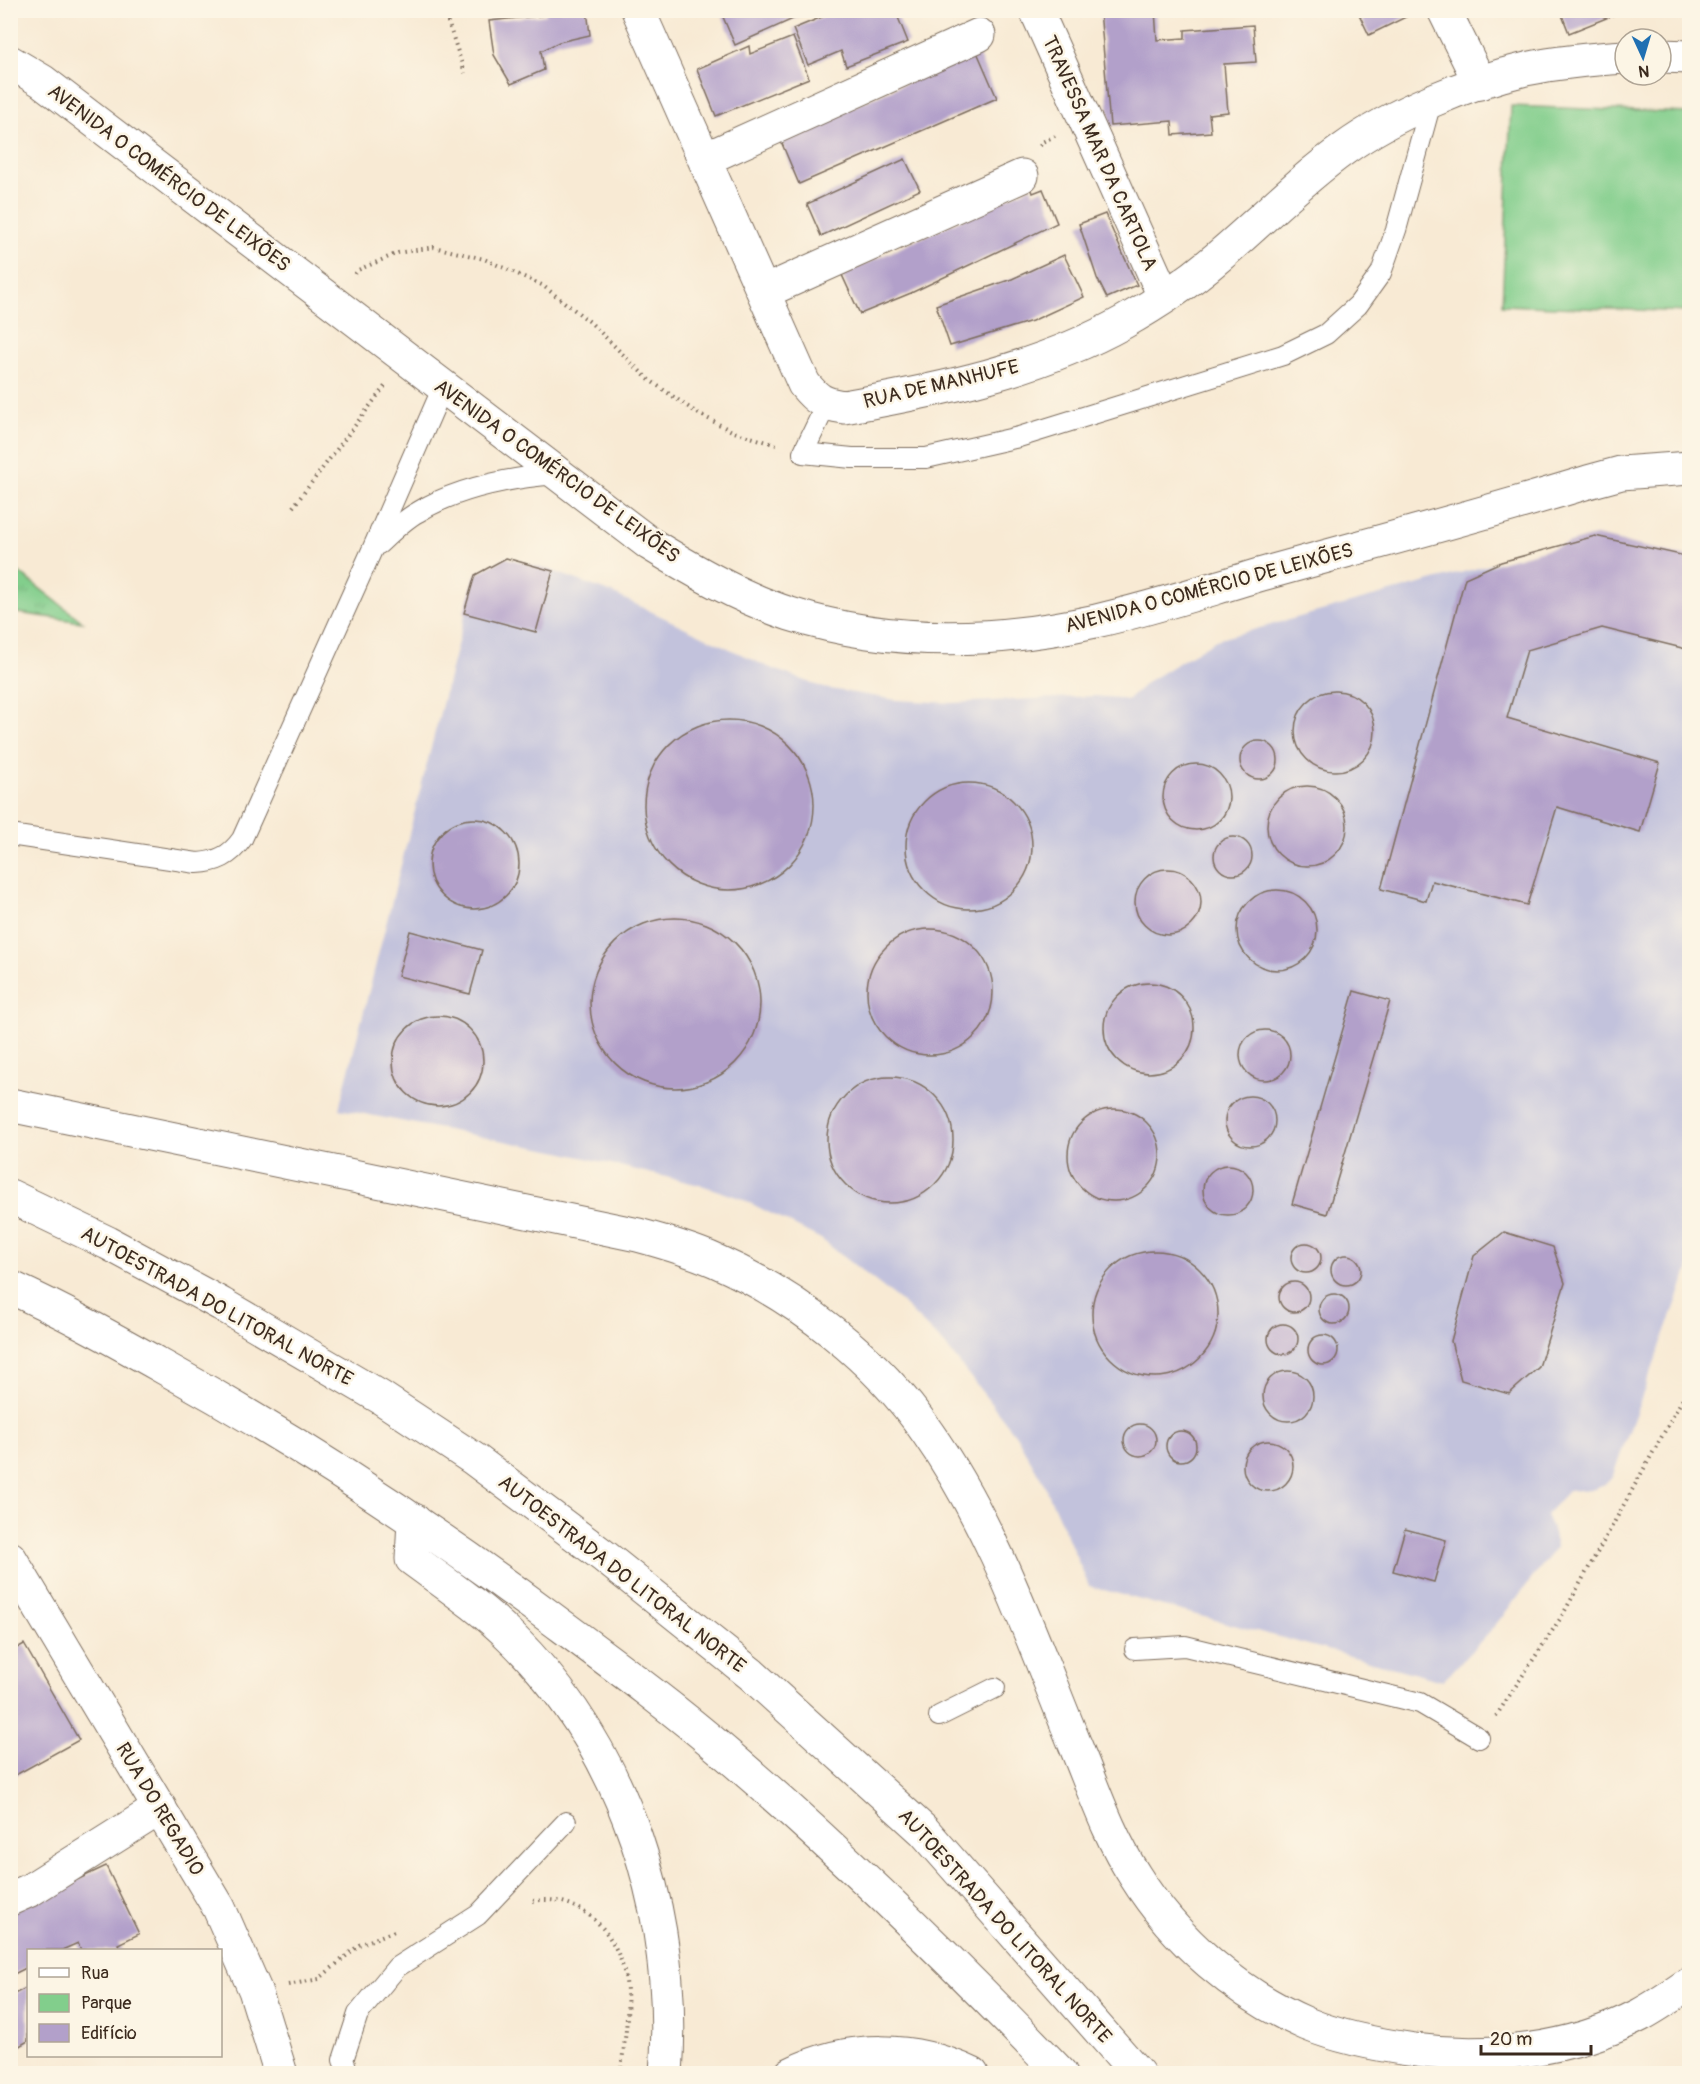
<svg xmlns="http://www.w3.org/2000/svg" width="1700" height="2084" font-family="Pangolin,sans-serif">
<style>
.industrial{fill:#c2c2dc}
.grass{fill:url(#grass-tufts);stroke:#5e7c55;stroke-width:1.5}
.green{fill:#82ce8c;stroke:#5e7c55;stroke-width:1.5}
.building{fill:#b2a0ca}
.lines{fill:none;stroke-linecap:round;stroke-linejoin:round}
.service-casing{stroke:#7d6d5e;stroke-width:22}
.minor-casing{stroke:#7d6d5e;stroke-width:35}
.tertiary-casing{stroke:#7d6d5e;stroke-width:35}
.secondary-casing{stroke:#7d6d5e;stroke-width:35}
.motorway-casing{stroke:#7d6d5e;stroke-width:35}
.path{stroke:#7d6d5e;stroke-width:4;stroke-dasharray:1.5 4.5;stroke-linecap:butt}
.service{stroke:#fff;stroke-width:20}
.minor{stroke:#fff;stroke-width:33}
.tertiary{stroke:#fff;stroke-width:33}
.secondary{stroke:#fff;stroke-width:33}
.motorway{stroke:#fff;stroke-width:33}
.labels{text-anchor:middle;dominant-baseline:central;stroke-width:5;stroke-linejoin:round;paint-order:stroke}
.street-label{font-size:20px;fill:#3b2a1e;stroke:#fcf5e5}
</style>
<defs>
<pattern id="grass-tufts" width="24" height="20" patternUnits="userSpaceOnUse" patternTransform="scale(1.5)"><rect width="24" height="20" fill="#82ce8c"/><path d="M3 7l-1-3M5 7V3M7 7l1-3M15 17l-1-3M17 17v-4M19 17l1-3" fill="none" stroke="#71b178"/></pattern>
</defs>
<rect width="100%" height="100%" fill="#fcf5e5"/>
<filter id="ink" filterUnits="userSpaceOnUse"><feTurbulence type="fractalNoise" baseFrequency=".0167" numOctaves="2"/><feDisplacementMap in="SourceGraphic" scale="12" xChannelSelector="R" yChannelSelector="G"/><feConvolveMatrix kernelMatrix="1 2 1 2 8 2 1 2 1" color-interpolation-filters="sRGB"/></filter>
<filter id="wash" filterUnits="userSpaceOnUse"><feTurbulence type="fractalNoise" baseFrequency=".008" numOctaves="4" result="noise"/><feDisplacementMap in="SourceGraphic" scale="24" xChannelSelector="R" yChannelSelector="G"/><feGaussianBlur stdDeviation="1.35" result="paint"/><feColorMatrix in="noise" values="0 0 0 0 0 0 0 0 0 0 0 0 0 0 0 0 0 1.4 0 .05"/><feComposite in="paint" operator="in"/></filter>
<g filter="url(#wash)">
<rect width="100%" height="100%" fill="#f8ead4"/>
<!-- industrial -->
<polygon class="industrial" points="1595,536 1689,557 1689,1268 1613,1475 1605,1484 1591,1489 1568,1491 1546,1515 1554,1533 1556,1548 1493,1628 1443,1681 1089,1586 1044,1484 1016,1435 945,1345 898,1299 821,1239 740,1198 704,1186 560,1152 339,1109 475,575 506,558 553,571 612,593 768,667 824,688 896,700 952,703 1096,696 1128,700 1147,682 1216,640"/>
<!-- grass -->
<polygon class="grass" points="10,566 11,566 83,622 11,612"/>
<!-- green -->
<polygon class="green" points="1511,106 1689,113 1689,312 1502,305"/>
<g id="blocks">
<!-- building -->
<g class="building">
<polygon points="545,10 587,10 590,35 559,42 541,51 544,70 511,84 494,55 489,21 546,15"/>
<polygon points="720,10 813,10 735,45"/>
<polygon points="839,10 895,10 908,42 846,66 841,51 808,65 793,29"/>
<polygon points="1100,10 1155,10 1157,40 1185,38 1185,30 1253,25 1256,62 1224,64 1228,112 1209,114 1211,132 1173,135 1172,121 1110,126"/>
<polygon points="1357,10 1410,10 1412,14 1369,35"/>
<polygon points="1560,10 1624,10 1624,11 1569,33"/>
<polygon points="793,37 809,78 716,116 697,69 749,46 750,54"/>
<polygon points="977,52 997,98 799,184 780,139"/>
<polygon points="905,159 920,190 821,236 807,204"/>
<polygon points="1031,187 1033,193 1043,189 1057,223 911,293 860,314 842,275"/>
<polygon points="1105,214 1137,285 1107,298 1097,278 1079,224"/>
<polygon points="1064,255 1084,297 1032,321 950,346 936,305 1012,279"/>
<polygon points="1595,536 1690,557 1690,650 1602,628 1527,650 1507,718 1660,763 1640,832 1557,807 1527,905 1432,881 1426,901 1381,889 1465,578 1501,562"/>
<polygon points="506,558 553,571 536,632 464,613 475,575"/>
<circle cx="1335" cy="731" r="40"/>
<circle cx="729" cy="805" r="85"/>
<circle cx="1259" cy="760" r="19"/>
<circle cx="1196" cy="797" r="33"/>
<circle cx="969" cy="846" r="63"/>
<circle cx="1307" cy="826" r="40"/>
<circle cx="474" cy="864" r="45"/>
<circle cx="1233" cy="856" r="19"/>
<circle cx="1168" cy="902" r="33"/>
<circle cx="1277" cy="930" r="40"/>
<circle cx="675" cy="1003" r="85"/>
<circle cx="930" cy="992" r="63"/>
<polygon points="410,931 482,950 470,994 398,976"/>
<circle cx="1149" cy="1028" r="45"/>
<polygon points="1354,991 1390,1001 1327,1214 1292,1204"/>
<circle cx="438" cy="1061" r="45"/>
<circle cx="1265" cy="1055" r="25"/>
<circle cx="890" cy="1140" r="63"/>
<circle cx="1250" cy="1121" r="25"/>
<circle cx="1114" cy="1155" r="46"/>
<circle cx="1228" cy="1190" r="25"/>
<polygon points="1504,1232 1553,1247 1565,1283 1539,1367 1509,1394 1461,1380 1451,1341 1474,1256"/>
<circle cx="1306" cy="1258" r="15"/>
<circle cx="1155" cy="1314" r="63"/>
<circle cx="1346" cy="1270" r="15"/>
<circle cx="1294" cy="1297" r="15"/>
<circle cx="1334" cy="1309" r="15"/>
<circle cx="1283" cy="1339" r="15"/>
<circle cx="1323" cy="1350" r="15"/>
<circle cx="1288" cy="1396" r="25"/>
<circle cx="1140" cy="1440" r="16"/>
<circle cx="1181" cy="1446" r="15"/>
<circle cx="1268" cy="1466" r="25"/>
<polygon points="1405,1529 1446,1540 1434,1582 1393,1571"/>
<polygon points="24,1644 79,1740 12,1777 10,1652"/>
<polygon points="106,1866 139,1934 118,1944 122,1950 81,1950 78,1943 62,1950 28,1950 28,1967 10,1976 10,1912"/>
<polygon points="28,1987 28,2041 16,2048 10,2038 10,1996"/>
</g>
</g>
</g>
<g filter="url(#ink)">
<use href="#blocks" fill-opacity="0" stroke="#7d6d5e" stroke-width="1.5"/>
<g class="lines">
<!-- service casing -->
<g class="service-casing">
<g id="service">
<polyline points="826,405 803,453 852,458 926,458 1019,437 1283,355 1326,334 1358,305 1381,273 1396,230 1431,102"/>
<path d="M379,544C391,533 403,520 418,512C459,487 509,478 556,474"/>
<path d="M10,835L197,863C217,862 230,856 242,839L372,550L443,387"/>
<polyline points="1135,1649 1185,1646 1420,1703 1479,1738"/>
<polyline points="939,1716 995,1688"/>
<polyline points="349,2074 343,2060 358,2014 397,1967 478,1915 566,1822"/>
</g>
</g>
<!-- minor casing -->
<g class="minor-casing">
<g id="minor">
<path d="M638,10L804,384C817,400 823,404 844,407C940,390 1038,370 1124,322C1156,304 1189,282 1217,258C1260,222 1299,181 1344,149C1392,114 1469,82 1526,69C1559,62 1592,59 1625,57"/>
<polyline points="1036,10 1164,296"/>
<polyline points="1444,10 1480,83"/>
<polyline points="1661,56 1690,57"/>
<polyline points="705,159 979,35"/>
<polyline points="764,292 1022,176"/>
<polyline points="10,1899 30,1890 160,1808"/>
</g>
</g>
<!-- tertiary casing -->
<g class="tertiary-casing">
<polyline id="tertiary" points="10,1558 219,1908 255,1990 281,2074"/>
</g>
<!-- secondary casing -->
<g class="secondary-casing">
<path id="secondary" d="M10,62L42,81L650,544C694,571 741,598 790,614C890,646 995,643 1096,621C1154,608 1210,589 1266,573C1374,543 1481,515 1588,482L1621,473L1690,468"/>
</g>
<!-- motorway casing -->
<g class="motorway-casing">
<g id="motorway">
<path d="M10,1105L638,1235C664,1242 691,1250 716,1261C796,1296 878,1360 927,1432C994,1527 1032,1640 1076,1747C1094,1791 1109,1836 1135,1876C1175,1940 1237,1994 1307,2024C1341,2038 1379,2045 1415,2050C1489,2060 1573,2050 1640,2015C1657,2006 1674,1994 1690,1983"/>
<polyline points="10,1196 108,1243 221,1304 380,1397 474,1459 605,1557 751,1674 924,1831 1138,2074"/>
<path d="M10,1287C63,1311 113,1339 163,1367C297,1441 424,1524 547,1615C609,1661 672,1707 730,1757C846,1856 955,1964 1061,2074"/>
<path d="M414,1520L412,1559C446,1584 482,1608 512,1638C626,1751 678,1915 666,2074"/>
<path d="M791,2074C849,2045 914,2046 972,2074"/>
</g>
</g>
<!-- path -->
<g class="path">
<polyline points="444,10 465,73"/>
<polyline points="1040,146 1042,142 1055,136"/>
<polyline points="355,274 358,270 398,253 434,247 484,259 542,285 590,322 648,379 697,413 734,432 777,445"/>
<polyline points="293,507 385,386"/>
<polyline points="1496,1716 1562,1616 1686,1393 1690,1384"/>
<path d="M533,1901C586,1892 624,1941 627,1991C629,2017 624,2047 620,2074"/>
<polyline points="288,1985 319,1979 359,1945 397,1930"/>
</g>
<!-- service -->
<use href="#service" class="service"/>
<!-- minor -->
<use href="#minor" class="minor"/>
<!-- tertiary -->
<use href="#tertiary" class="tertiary"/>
<!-- secondary -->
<use href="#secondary" class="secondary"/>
<!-- motorway -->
<use href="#motorway" class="motorway"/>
</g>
</g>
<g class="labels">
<!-- street labels -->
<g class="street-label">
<text transform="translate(1100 153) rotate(66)">TRAVESSA MAR DA CARTOLA</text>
<text transform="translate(169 178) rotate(37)">AVENIDA O COMÉRCIO DE LEIXÕES</text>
<text transform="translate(941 384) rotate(-13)">RUA DE MANHUFE</text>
<text transform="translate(557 471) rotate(36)">AVENIDA O COMÉRCIO DE LEIXÕES</text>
<text transform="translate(1209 588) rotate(-15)">AVENIDA O COMÉRCIO DE LEIXÕES</text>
<text transform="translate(217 1306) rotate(29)">AUTOESTRADA DO LITORAL NORTE</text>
<text transform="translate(622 1574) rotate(38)">AUTOESTRADA DO LITORAL NORTE</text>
<text transform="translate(160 1809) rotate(59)">RUA DO REGADIO</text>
<text transform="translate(1005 1926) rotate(48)">AUTOESTRADA DO LITORAL NORTE</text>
</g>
</g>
<!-- margin -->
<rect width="1700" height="2084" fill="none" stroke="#fcf5e5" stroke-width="36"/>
<!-- legend -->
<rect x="27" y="1949" width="195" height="108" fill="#fcf5e5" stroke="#afa495" stroke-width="1.5"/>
<rect x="39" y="1968" width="30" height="9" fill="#ffffff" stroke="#afa495" stroke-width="1.5"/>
<text x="81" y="1979" font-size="18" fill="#3b2a1e">Rua</text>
<rect x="39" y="1994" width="30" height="18" fill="#82ce8c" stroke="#afa495" stroke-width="1.5"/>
<text x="81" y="2009" font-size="18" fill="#3b2a1e">Parque</text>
<rect x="39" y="2024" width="30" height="18" fill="#b2a0ca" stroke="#afa495" stroke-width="1.5"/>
<text x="81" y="2039" font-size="18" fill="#3b2a1e">Edifício</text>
<!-- north arrow -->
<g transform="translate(1643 57) rotate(176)"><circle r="28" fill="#fcf5e5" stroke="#afa495" stroke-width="1.5"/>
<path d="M0-4.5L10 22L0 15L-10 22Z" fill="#1f6fb2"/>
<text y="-9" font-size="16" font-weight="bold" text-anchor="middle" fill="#3b2a1e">N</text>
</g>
<!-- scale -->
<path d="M1481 2045v9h110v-9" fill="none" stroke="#3b2a1e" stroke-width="3"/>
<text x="1490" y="2045" font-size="18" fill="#3b2a1e" stroke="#fcf5e5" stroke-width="4.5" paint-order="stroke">20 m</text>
</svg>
